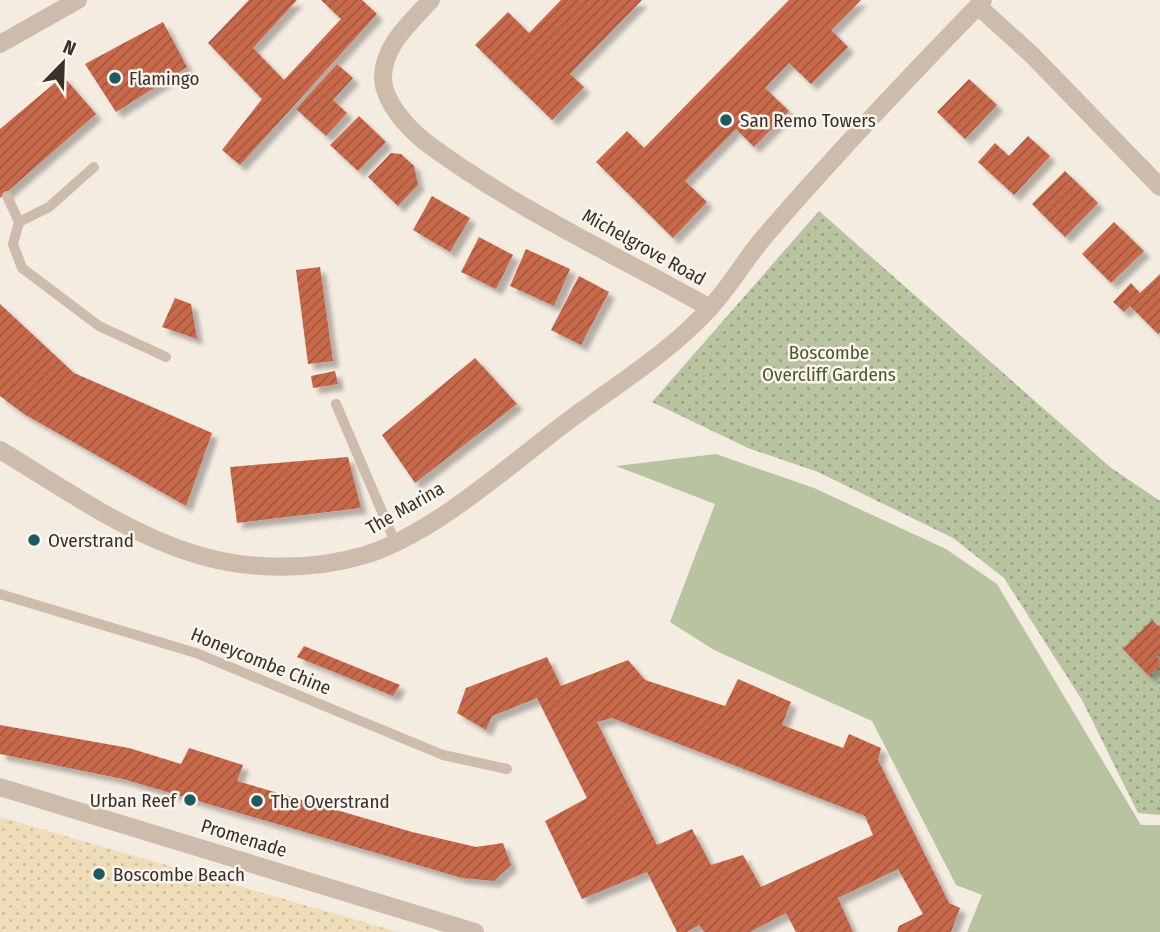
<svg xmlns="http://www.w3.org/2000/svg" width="1160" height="932" font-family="'Fira Sans Condensed',sans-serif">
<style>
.green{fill:#b8c4a0}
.sand{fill:url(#sand-dots)}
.garden{fill:url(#garden-dots)}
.building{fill:url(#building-hatch);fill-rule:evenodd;filter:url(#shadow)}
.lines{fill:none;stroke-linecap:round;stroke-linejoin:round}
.service{stroke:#cdbbac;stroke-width:10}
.pedestrian{stroke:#cdbbac;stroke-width:18}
.minor{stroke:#cdbbac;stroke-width:18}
.tertiary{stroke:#cdbbac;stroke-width:18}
.poi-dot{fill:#1f5a5e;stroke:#fbf5ee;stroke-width:2.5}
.labels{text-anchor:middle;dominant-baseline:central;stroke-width:5;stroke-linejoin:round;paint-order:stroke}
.poi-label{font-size:19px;fill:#3b302b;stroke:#fbf5ee;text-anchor:start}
.street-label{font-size:19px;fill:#3b302b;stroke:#fbf5ee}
.park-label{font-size:19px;fill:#4a5a2e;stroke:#fbf5ee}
</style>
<defs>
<pattern id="sand-dots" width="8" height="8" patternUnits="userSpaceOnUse" patternTransform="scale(1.75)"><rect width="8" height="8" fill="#efdcb8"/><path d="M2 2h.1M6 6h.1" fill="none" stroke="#cebd9e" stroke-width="1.8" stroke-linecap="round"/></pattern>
<pattern id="garden-dots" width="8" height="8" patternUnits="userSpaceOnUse" patternTransform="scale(1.75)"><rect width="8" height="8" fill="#b8c4a0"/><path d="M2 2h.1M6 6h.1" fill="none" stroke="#97a083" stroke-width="1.8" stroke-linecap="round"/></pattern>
<pattern id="building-hatch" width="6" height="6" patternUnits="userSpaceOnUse" patternTransform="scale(1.75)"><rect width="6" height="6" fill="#c8694b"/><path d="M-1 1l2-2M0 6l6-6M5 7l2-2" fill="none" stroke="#a4573f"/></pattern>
<filter id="shadow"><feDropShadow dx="6" dy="6" stdDeviation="2" flood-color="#0004"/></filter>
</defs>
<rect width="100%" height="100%" fill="#f4ebe1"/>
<!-- green -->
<polygon class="green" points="716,454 814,488 946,549 997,584 1141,825 1160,825 1160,932 967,932 982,895 956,885 872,721 714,650 670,622 715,504 616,466"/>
<!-- sand -->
<polygon class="sand" points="0,817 398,932 0,932"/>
<!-- garden -->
<polygon class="garden" points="819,211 1110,467 1160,501 1160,815 1138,813 1082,700 1004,578 953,538 818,472 748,448 652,402"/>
<!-- building -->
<g class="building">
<polygon points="249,0 297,0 253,48 284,80 341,19 321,0 362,0 377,14 240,165 222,150 262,99 208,43"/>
<polygon points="561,0 642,0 570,74 584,87 552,120 475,45 508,12 529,33"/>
<polygon points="789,0 861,0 831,30 848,47 811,84 789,63 765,88 789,111 754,147 736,129 685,181 707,202 673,238 596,162 627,131 644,148"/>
<polygon points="163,22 187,67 116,112 85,64"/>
<polygon points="337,64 353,78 333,100 347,113 326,136 296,109"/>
<polygon points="63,76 96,114 0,198 0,129"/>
<polygon points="969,79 997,105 965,139 937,112"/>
<polygon points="359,116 386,142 358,171 330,145"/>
<polygon points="1028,136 1050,156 1014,195 978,162 995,143 1009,156"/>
<polygon points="391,153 401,154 414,166 418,185 398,206 368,177"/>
<polygon points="1065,171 1098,203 1065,237 1032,204"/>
<polygon points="432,196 470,218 450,252 413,230"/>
<polygon points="1114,222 1144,251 1111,283 1082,254"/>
<polygon points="479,237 513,255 496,289 461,272"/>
<polygon points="526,249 570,269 554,306 510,286"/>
<polygon points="320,267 333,361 308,364 296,270"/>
<polygon points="1160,274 1160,332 1158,334 1130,306 1124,312 1113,302 1131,283 1140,293"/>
<polygon points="579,276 609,292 581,345 551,330"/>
<polygon points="175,298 191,304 197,339 162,327"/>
<polygon points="0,304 74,373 212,433 186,506 24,414 0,396"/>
<polygon points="475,358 517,404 415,483 382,435"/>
<polygon points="335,371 338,384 313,388 311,376"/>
<polygon points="348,457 361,508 237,523 230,467"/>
<polygon points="1152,620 1160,628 1160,651 1157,655 1160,665 1149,676 1123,649"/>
<polygon points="304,646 400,685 393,696 297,657"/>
<path d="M547,657L561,686L628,660L645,680L725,706L738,679L791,702L782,725L843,748L849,734L881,748L878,760L949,903L960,908L951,932H897L899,926L923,914L898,869L838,898L853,932H796L786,913L750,932H704L699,925L687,932H677L647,872L582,899L545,821L587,798L537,698L492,716L486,730L457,713L466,688ZM612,718L865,816L873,835L761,887L743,855L711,865L692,829L657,845L597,722Z"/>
<polygon points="0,725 129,748 181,764 189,748 243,765 237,781 412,832 476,847 503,843 511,865 494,881 462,878 123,779 0,754"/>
</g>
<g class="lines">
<!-- service -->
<g class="service">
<polyline points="7,196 19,222 13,244 22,268 99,326 166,357"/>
<polyline points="19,222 49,207 94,167"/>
<polyline points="336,404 395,542"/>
<polyline points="0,594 196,653 443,755 507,769"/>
</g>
<!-- pedestrian -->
<polyline class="pedestrian" points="0,787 475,932"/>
<!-- minor -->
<g class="minor">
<path d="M431,0C410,23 382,46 383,80C385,103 407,127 424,141C510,206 616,255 710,308"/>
<path d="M0,450C80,498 165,562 261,566C295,568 332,565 365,555C433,534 507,467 564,424C613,387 668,354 709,309C730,287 745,259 765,236C833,157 905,81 978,6"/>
</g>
<!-- tertiary -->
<g class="tertiary">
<polyline points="983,0 978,6 1032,55 1160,187"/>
<polyline points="0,44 78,0"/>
</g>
</g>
<!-- markers -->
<g class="poi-dot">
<circle cx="115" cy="78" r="7"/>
<circle cx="726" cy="120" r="7"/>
<circle cx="34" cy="540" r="7"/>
<circle cx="190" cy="800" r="7"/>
<circle cx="257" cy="801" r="7"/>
<circle cx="99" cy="874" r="7"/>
</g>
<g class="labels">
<!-- poi labels -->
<g class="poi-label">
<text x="129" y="78">Flamingo</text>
<text x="740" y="120">San Remo Towers</text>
<text x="48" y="540">Overstrand</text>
<text x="176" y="800" text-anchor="end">Urban Reef</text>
<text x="271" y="801">The Overstrand</text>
<text x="113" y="874">Boscombe Beach</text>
</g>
<!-- street labels -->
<g class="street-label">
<text transform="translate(644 247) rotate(29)">Michelgrove Road</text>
<text transform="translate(405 508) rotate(-30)">The Marina</text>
<text transform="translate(261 661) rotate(22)">Honeycombe Chine</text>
<text transform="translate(244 838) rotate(17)">Promenade</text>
</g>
<!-- park labels -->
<g class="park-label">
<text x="829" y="352">Boscombe<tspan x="829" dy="22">Overcliff Gardens</tspan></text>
</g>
</g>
<!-- north arrow -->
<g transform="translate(63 63) rotate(23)" stroke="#fbf5ee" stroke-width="5" paint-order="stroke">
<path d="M0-5L12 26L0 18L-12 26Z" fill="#3b302b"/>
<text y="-10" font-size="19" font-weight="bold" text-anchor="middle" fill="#3b302b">N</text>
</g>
</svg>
